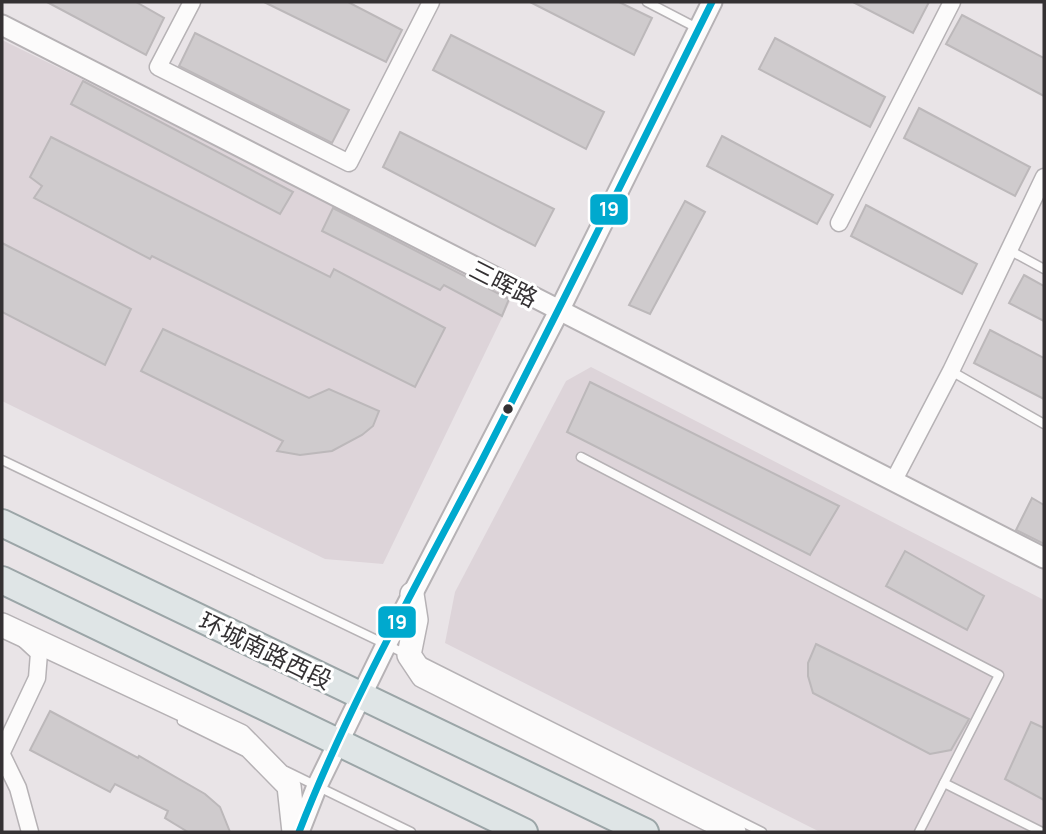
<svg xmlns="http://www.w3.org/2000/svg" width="1046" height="834" font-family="Manrope,'Noto Sans SC',sans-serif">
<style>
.built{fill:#ddd4d9}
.building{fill:#cfcbcd;stroke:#bcb8ba;stroke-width:2}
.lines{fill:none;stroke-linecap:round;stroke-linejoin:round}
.service-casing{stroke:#b6b2b5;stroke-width:11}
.minor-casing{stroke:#b6b2b5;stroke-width:19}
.tertiary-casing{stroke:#b6b2b5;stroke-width:23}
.secondary-casing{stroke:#b6b2b5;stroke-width:26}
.primary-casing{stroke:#9ba5a7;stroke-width:30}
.service{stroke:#fcfbfb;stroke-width:8}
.minor{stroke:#fcfbfb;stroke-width:16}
.tertiary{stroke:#fcfbfb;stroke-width:19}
.secondary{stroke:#fcfbfb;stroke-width:23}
.primary{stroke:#dfe5e6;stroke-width:26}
.bus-1-casing{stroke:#fff;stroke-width:12}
.bus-1{stroke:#00a9ce;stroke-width:7}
.bus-dot{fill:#343133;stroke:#fff;stroke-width:2.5}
.labels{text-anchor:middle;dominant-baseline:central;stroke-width:6;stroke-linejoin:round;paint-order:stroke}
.street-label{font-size:24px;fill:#343133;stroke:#fff}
.line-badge{stroke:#fff;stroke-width:2.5}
.badge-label{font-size:19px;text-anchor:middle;font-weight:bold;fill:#fff}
</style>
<rect width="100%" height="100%" fill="#e9e4e7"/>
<!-- built -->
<g class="built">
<polygon points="2,40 515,291 383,564 325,559 2,401"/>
<polygon points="591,367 1044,600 1044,832 820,832 445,643 455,592 566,381"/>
</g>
<!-- building -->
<g class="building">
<polygon points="47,2 136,2 164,18 146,55"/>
<polygon points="264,2 348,2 402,30 386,62"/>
<polygon points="530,2 619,2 652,18 634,55"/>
<polygon points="853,2 929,2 913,33"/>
<polygon points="962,15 1044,58 1044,96 946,44"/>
<polygon points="195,33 349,110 332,143 179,66"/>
<polygon points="451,35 604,112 586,149 433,70"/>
<polygon points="775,38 885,97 870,127 759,69"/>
<polygon points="83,81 293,192 280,214 71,104"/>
<polygon points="919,108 1030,167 1015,196 904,138"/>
<polygon points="400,132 554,209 535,246 383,167"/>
<polygon points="722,136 833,195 817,224 707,166"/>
<polygon points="51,137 330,277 334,269 445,328 415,387 152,256 150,259 34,198 42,186 30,177"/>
<polygon points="685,201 705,212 650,314 629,305"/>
<polygon points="866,205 977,264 962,294 851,236"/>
<polygon points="333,208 509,299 502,316 444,285 440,290 322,231"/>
<polygon points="2,243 131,309 105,365 2,312"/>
<polygon points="1024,275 1044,286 1044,321 1009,303"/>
<polygon points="163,329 309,398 329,389 379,411 373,426 362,435 332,451 300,455 277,451 283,441 141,371"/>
<polygon points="990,330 1044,358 1044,399 974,363"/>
<polygon points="590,382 839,506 810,555 567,432"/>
<polygon points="1032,498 1044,505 1044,544 1016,530"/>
<polygon points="905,551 984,596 967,630 886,586"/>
<polygon points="816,644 969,719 951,750 930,754 813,693 808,676 808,663"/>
<polygon points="50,711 138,758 139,756 205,794 220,807 230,832 188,832 165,818 168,811 115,784 110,792 30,750"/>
<polygon points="1031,722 1044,728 1044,800 1005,779"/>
</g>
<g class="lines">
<!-- service casing -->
<g class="service-casing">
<g id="service">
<polyline points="647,2 697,28"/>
<polyline points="1009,250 1044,269"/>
<polyline points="951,371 1044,424"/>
<polyline points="581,457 999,675 919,832"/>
<polyline points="2,460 406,654"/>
<polyline points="421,661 762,832"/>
<polyline points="182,721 243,751"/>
<polyline points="286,771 411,832"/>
<polyline points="944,783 1042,832"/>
</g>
</g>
<!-- minor casing -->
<g class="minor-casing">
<g id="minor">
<polyline points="192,2 158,67 349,163 431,2"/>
<polyline points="839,223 952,2"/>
<polyline points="894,480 951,371 1044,177"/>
<polyline points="2,752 37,678 39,653 25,640"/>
<polyline points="2,755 18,788 30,832"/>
</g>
</g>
<!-- tertiary casing -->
<g class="tertiary-casing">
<g id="tertiary">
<polyline points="2,25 1044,558"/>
<polyline points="299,832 317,786 386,645 559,311 712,2"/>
</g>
</g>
<!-- secondary casing -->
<g class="secondary-casing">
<g id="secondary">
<polyline points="412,594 416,620 409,655 423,676 734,832"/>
<polyline points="2,625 240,736 289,786 294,832"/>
</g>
</g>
<!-- primary casing -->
<g class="primary-casing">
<g id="primary">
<polyline points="2,523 645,832"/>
<polyline points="2,580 524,832"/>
</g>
</g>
<!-- service -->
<use href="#service" class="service"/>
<!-- minor -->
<use href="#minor" class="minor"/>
<!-- tertiary -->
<use href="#tertiary" class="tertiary"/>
<!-- secondary -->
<use href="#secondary" class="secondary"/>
<!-- primary -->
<use href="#primary" class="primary"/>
<!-- bus-1 casing -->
<g class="bus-1-casing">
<path id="bus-1" d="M299,832C348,706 416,586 479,466C558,312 635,157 712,2"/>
</g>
<!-- bus-1 -->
<use href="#bus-1" class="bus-1"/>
</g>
<!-- markers -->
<circle class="bus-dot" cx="508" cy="409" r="6"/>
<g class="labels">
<!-- street labels -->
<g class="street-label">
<text transform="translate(504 283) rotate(27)">三晖路</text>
<text transform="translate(266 650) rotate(26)">环城南路西段</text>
</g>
</g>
<g class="line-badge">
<rect x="589" y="193" width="40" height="33" rx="7" fill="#00a9ce"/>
<rect x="377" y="605" width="40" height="34" rx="7" fill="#00a9ce"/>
</g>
<g class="badge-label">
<text x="609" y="216">19</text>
<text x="397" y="629">19</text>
</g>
<!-- border -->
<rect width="1046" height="834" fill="none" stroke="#343133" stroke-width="7"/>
</svg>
